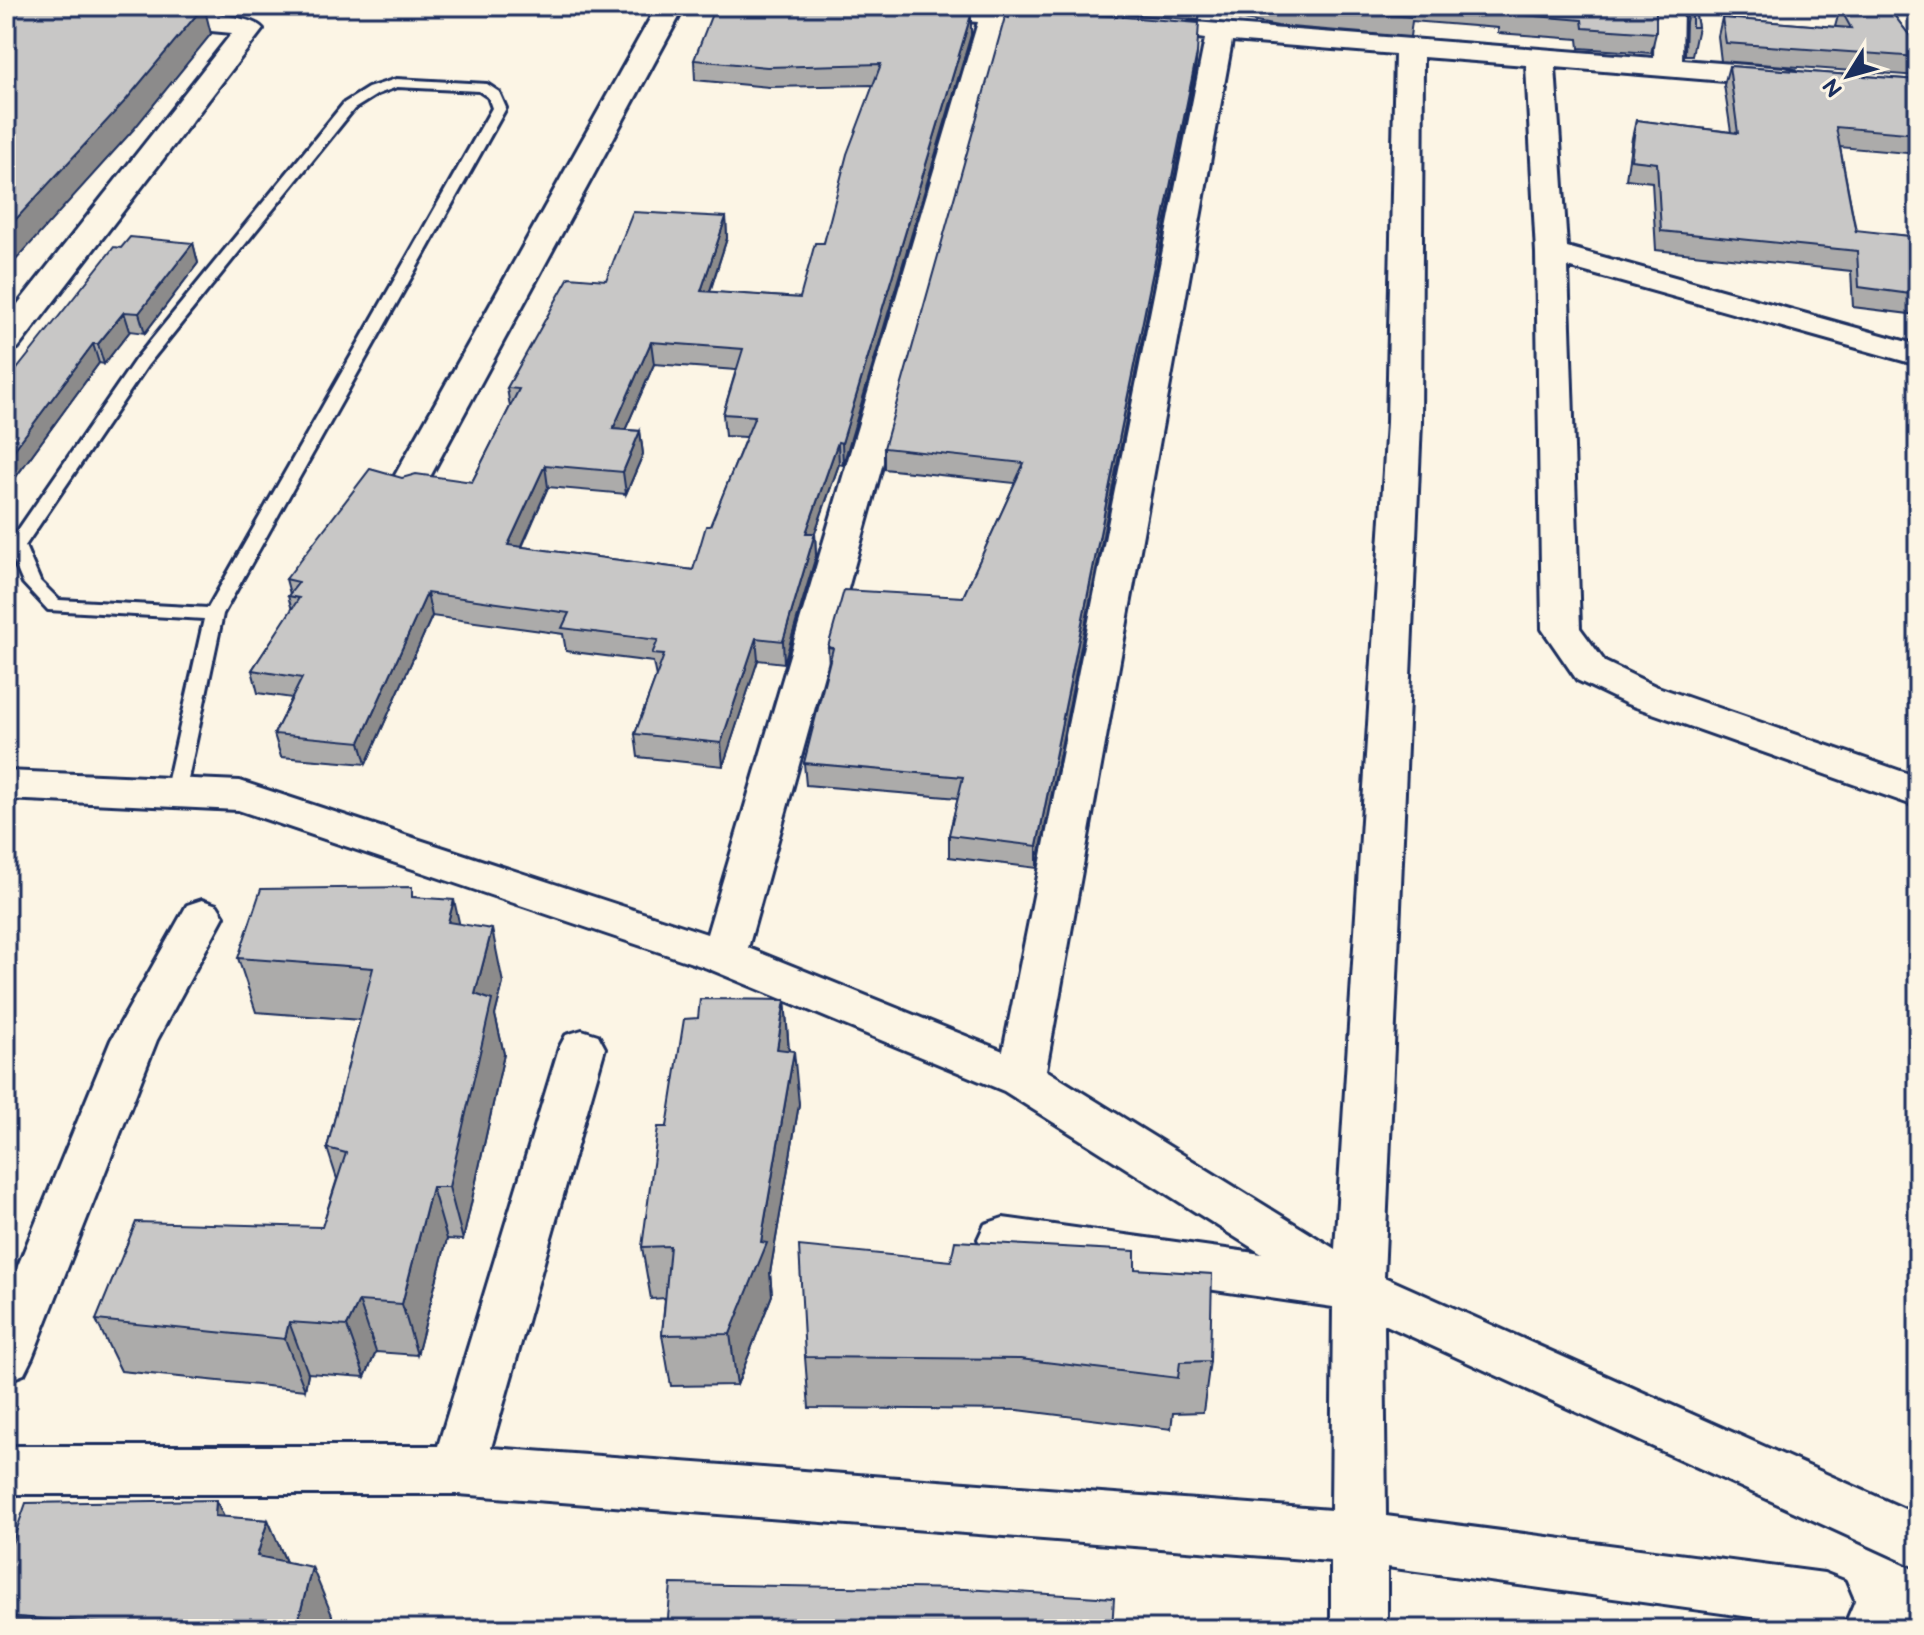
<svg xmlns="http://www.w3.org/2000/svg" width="1924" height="1635" font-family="'Balsamiq Sans',sans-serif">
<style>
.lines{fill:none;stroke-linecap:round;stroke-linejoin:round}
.lane-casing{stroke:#1b2f5e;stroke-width:6}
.street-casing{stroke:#1b2f5e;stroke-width:6}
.lane{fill:#fcf5e5;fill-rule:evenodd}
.street{fill:#fcf5e5;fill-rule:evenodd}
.wall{fill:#acabaa;stroke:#1b2f5e;stroke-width:2;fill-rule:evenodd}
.shaded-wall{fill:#8c8b8b;stroke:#1b2f5e;stroke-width:2}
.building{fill:#c8c7c6;stroke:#1b2f5e;stroke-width:2;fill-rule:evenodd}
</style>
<rect width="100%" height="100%" fill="#fcf5e5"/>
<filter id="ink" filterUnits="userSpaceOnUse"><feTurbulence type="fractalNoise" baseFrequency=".0125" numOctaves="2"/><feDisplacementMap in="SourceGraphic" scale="16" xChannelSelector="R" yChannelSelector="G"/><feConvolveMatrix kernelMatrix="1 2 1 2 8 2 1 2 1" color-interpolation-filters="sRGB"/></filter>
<g filter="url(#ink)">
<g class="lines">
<!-- lane casing -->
<g class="lane-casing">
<path id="lane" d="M396,79L487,84L499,92L506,108L223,614L185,793L175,800L168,798L165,793L204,619L48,610L23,583L7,546L135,360L344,103L368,88ZM397,87L479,91L488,97L492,108L208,608L59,600L40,581L25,546L147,366L354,109L378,94Z"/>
</g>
<!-- street casing -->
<g class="street-casing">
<g id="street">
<path d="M20,6C58,6 245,4 263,29L18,348L6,351V319L232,33L34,14L24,12Z"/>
<polygon points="657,6 685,6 425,486 420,494 407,497 394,494 389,486"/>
<path d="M868,6H984L1068,13L1078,15L1082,21L1078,27L1068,29L1005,24L748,948L1003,1051L1205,39L1184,36L1180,30L1184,24L1194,22L1654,58L1655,6H1683L1682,60L1785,68L1795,71L1799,77L1795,83L1785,86L1555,67L1567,247L1918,345V365L1568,267L1580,628L1605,662L1655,686L1918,777V807L1627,704L1577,680L1542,629L1536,253L1526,65L1423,57L1421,422L1384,1277L1918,1515V1568L1384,1324L1386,1516L1824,1573L1844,1581L1852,1600L1844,1619L1824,1627L1387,1567V1629H1331V1561L458,1494H6V1446H438L559,1048L566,1035L582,1030L598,1035L605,1048L491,1448L1331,1510L1333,1307L1003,1260L985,1254L978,1239L985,1224L1003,1218L1262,1254L1004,1091L707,968L238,810L6,799V771L240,781L707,934L978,22L882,14L872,12ZM1232,41L1395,54L1387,422L1335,1249L1046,1070Z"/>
<polygon points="202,900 217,905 224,916 157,1040 32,1358 24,1374 6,1381 6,1295 111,1040 187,905"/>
</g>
</g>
<!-- lane -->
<use href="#lane" class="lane"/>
<!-- street -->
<use href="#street" class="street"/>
</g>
<!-- wall -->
<g class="wall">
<polygon points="1024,6 1656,6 1656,33 1651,53 1579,48 1578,39 1498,33 1498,28 1412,21 1410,37 1278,26 1200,12 1199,20"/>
<polygon points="1689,6 1694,6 1698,27 1692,55 1685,55 1686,22"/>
<polygon points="1839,6 1887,6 1913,40 1918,40 1918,76 1721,61 1718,36 1722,18 1835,27 1840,8"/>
<path d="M823,9L971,15V35L843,465L839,464L815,533L816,556L784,663L758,660L723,766L638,757L635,734L656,677L653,662L566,651L563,634L432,616L366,764L281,757L274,734L292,698L258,693L252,670L292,610L288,596L290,594L286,579L402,478L472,482L510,407L507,388L606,280L726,217L727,238L710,292L800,298L824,243L873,85L769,87L695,80L694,60ZM654,364L736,370L723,414L725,436L746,437L693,570L522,547L548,487L626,494L643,454L640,431L625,430Z"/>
<polygon points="1729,66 1918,80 1918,154 1840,147 1856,231 1918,237 1918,315 1853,307 1851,271 1656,250 1652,182 1626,179 1632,138 1636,120 1731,132 1724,85"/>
<polygon points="1195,73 1037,868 949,857 949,835 958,798 806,785 804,763 829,666 828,647 963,597 1015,483 884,469 884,448"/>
<polygon points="193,243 198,263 145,333 130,331 104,364 99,363 15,478 6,477 6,383 121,248"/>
<polygon points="415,897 460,924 503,983 495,1015 504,1054 463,1240 447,1239 417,1355 376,1352 365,1377 308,1373 305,1390 121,1371 96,1320 322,1227 337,1179 327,1148 360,1020 256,1012 238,958"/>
<polygon points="785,1000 789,1050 799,1104 770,1273 772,1295 737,1385 671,1386 662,1335 665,1298 651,1299 642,1247 667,1127 698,1018"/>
<polygon points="951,1261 1135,1269 1210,1361 1203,1412 1173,1413 1171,1429 1018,1410 809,1408 805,1357"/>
<polygon points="224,1517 268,1520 286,1562 332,1615 329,1629 6,1629 6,1560"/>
</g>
<!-- shaded-wall -->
<g class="shaded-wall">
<polygon points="204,6 211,34 134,129 6,271 6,230"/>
<polygon points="971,15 971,35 843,465 842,443"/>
<polygon points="1197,53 1195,73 1037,868 1037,846"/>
<polygon points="726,217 727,238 703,312 701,291"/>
<polygon points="193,243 198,263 145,333 139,313"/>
<polygon points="124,312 130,331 104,364 98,344"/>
<polygon points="651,342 654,364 616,451 613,429"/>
<polygon points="93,344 99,363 15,478 8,458"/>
<polygon points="640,431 643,454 626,494 623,472"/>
<polygon points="838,442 839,464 807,555 806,533"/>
<polygon points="545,465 548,487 512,568 508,545"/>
<polygon points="815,533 816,556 784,663 783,641"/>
<polygon points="427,593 432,616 366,764 360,742"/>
<polygon points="756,638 758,660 723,766 721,743"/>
<polygon points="454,900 466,953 448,922"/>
<polygon points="492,929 503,983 495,1015 504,1054 463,1240 449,1187 475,994"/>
<polygon points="785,1000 789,1054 777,1049"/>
<polygon points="794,1051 799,1104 770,1273 772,1295 737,1385 730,1334 761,1242"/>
<polygon points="432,1187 447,1239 417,1355 402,1304"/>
<polygon points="359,1301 376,1352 365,1377 347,1326"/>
<polygon points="289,1322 308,1373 305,1390 285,1339"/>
<polygon points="216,1500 239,1549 215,1516"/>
<polygon points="268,1520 289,1569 257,1556"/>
<polygon points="312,1567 332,1615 329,1629 296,1629"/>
</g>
<!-- building -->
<g class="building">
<polygon points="6,6 204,6 126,100 6,230"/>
<path d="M715,6H823V9L971,15L842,443L838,442L806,533H815L783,641L756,638L721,743L635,734L664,655L652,654L658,640L562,628L569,613L427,593L360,742L274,734L302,678L252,670L299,598L288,596L299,582L286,579L370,469L402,478L416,474L472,482L519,389L507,388L569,277L606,280L633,212L726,217L701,291L800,298L815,243H824L847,154L881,64L767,67L694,60ZM651,342L743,349L723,414L755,416L710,526H706L693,570L508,545L545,465L623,472L640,431L613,429Z"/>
<polygon points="1277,6 1414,6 1413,17"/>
<polygon points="1469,6 1656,6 1656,33 1583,28 1582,20 1501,13 1501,9"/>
<polygon points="1692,6 1694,6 1698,27 1692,27"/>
<polygon points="1854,6 1887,6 1913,40 1918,40 1918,57 1726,43 1722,18 1851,28 1840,8 1855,8"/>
<polygon points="1012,8 1199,23 1197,53 1037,846 949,835 963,777 804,763 833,648 828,647 844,590 963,597 1024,463 884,448 1005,17 1009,18"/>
<polygon points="1729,66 1918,80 1918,134 1836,127 1856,233 1856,230 1918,237 1918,295 1859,287 1857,251 1661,231 1657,163 1631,160 1636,120 1738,133"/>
<polygon points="130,237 193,243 139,313 124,312 98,344 93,344 8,458 6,458 6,383 114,247 121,248"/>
<polygon points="412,887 412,897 454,900 448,922 492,929 475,994 492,1000 449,1187 432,1187 402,1304 359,1301 347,1326 289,1322 285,1339 96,1320 136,1222 322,1227 346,1153 327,1148 373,968 238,958 261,889"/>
<polygon points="700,999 785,1000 777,1049 794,1051 761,1242 767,1243 730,1334 662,1335 670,1246 642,1247 658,1127 667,1127 684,1019 698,1018"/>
<polygon points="955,1241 1135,1251 1135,1269 1212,1274 1210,1361 1180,1362 1178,1378 1020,1359 805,1357 799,1246 951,1261"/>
<polygon points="216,1500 215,1516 268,1520 257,1556 312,1567 296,1629 162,1629 6,1616 6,1560 26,1503"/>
<polygon points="671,1584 965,1589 1114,1598 1112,1629 667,1629"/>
</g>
</g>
<!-- margin -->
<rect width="1924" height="1635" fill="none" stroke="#fcf5e5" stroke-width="32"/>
<rect x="16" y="16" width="1892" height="1603" fill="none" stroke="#1b2f5e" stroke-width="3" filter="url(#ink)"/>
<!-- north arrow -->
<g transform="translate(1848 76) rotate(233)" stroke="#fcf5e5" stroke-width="6" paint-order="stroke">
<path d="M0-6L14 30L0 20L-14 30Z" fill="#1b2f5e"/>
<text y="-12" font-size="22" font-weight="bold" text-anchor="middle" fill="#1b2f5e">N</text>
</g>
</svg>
